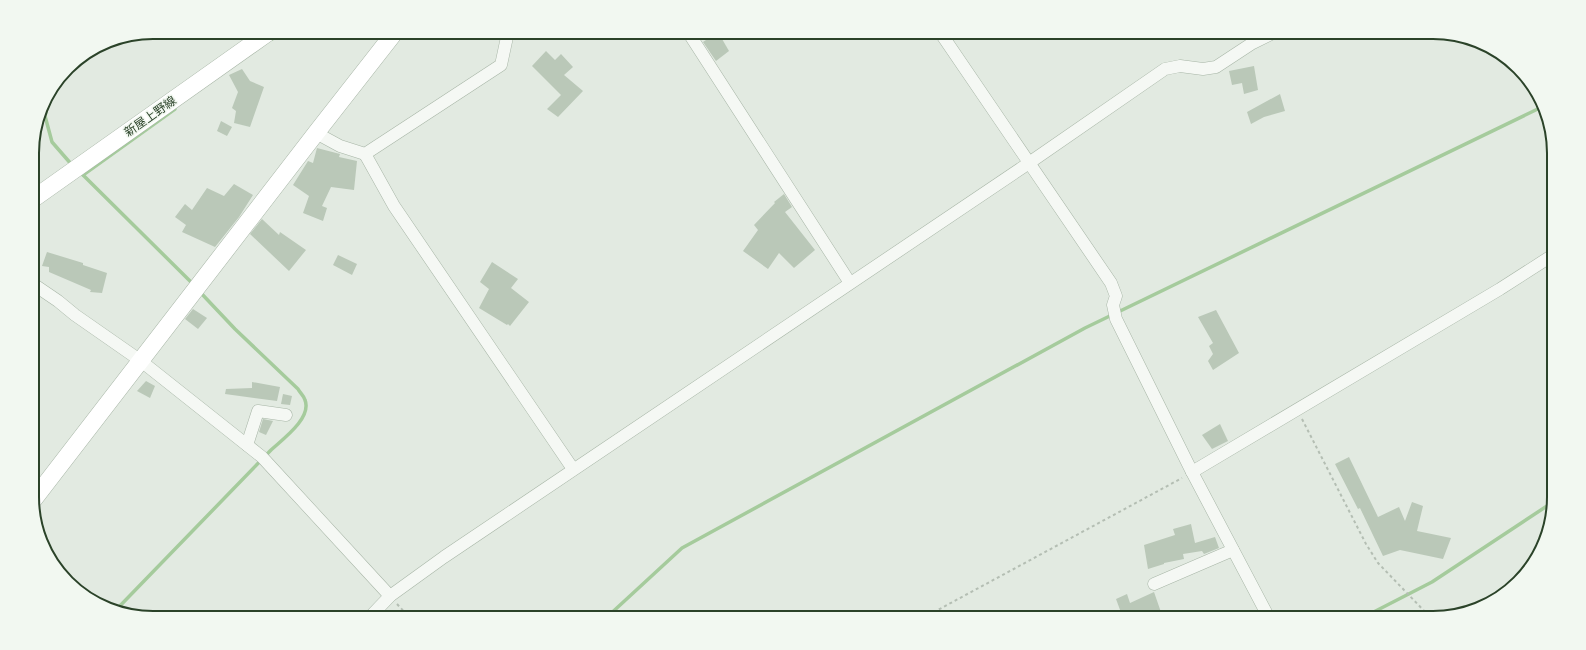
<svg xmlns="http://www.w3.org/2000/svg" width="1586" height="650" font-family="Lato,'Noto Sans JP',sans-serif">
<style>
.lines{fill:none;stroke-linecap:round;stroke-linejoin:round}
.stream{stroke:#a5cb9c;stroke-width:3.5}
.building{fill:#bac8b8}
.street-casing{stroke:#a7b5a6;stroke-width:13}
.secondary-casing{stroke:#a7b5a6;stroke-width:18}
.path{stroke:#b4beb3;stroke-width:2;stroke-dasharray:3 3;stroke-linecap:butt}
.street{stroke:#f5f8f4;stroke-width:12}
.secondary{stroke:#fff;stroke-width:17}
.labels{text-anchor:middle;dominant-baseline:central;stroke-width:3;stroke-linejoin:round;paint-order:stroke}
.street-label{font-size:12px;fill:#2b4329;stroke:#f2f8f1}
.rim{fill:none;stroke:#2b4329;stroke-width:2}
</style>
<rect width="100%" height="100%" fill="#e2eae1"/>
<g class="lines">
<!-- stream -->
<g class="stream">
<polyline points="272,39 282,32"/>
<polyline points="51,91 45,116 52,142 72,165"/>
<polyline points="80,172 193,284"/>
<polyline points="83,175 175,109"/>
<path d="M114,612L271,450C283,439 312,418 305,400C304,396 300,393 298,389L235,329L200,292"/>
<polyline points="606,618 682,548 1085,328 1544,106"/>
<polyline points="1362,618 1432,582 1553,502"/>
</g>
</g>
<!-- building -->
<g class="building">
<polygon points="718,32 729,51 716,61 703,42"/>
<polygon points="546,51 555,60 561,54 573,67 564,75 583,91 558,117 547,109 561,95 532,66"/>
<polygon points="1254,66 1258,90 1244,94 1242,83 1232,85 1229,71"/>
<polygon points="242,69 250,81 264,87 250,127 234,123 236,111 232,108 238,92 229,75"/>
<polygon points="1280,94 1285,111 1264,117 1251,124 1247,112"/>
<polygon points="221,121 232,127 227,136 217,131"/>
<polygon points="317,148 340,154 339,157 357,161 354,190 331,187 322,206 327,208 323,221 303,213 309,196 293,185 308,161 313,163"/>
<polygon points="234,184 253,195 239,217 215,247 182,232 186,225 175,217 185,204 192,210 207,188 224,196"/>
<polygon points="784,194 792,207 785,212 815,250 794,268 779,253 768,269 743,251 758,230 754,225 775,203 774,202"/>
<polygon points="262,219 279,235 280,232 306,250 289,271 250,234"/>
<polygon points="47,252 83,263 83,265 107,273 102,293 90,292 91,290 49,272 49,267 42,266"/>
<polygon points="338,255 357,264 352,275 333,265"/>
<polygon points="492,262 518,279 511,288 529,302 510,326 508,324 507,325 479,308 489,289 480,282"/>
<polygon points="193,309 207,318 198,329 185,319"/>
<polygon points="1216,310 1239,353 1213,370 1208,361 1213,354 1209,346 1213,343 1198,317"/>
<polygon points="146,381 155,386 150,398 137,391"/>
<polygon points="252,382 280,387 277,401 225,394 226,389 252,388"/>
<polygon points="283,394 292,396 290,405 281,404"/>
<polygon points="263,419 273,421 266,435 259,432"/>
<polygon points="1220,424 1228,441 1212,449 1202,435"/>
<polygon points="1349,457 1378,517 1399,507 1405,521 1412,502 1423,506 1417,531 1451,538 1443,559 1400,550 1383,556 1360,508 1358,509 1335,464"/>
<polygon points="1191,524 1195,543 1215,537 1219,548 1204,554 1202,551 1183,554 1184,559 1164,563 1164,564 1148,569 1144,545 1175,535 1173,529"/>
<polygon points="1154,592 1163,618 1123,618 1116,599 1127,594 1130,603"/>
</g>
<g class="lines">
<!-- street casing -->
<g class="street-casing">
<g id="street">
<polyline points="688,32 850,283"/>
<polyline points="940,32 1111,283 1116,296 1113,305 1116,319 1192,472 1269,618"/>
<polyline points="316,133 340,146 365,154 501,65 507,37 511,32"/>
<polyline points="365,154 394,206 573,469"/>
<polyline points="33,284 58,301 75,315 141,361 262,457 390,596"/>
<polyline points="247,445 258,411 286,415"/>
<polyline points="1192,472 1500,289 1553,255"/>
<polyline points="1154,584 1233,550"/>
<polyline points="369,618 390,596 444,557 1029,163 1165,69 1180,66 1203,69 1216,67 1251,44 1275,32"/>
</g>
</g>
<!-- secondary casing -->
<g class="secondary-casing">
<g id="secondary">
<polyline points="33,199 269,32"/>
<polyline points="34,499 316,133 395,32"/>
</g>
</g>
<!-- path -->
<g class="path">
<polyline points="1302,419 1366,544 1378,563 1431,618"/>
<polyline points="397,604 410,618"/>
<polyline points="923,618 1182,478"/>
</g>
<!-- street -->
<use href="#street" class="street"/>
<!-- secondary -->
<use href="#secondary" class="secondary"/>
</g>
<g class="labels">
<!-- street labels -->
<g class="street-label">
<text transform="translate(150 116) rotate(-35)">新屋上野線</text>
</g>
</g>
<!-- crop -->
<path d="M0 0H1586V650H0ZM153 39H1433A114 114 0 0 1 1547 153V497A114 114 0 0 1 1433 611H153A114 114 0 0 1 39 497V153A114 114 0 0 1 153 39Z" fill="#f2f8f1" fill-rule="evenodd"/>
<path class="rim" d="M153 39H1433A114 114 0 0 1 1547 153V497A114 114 0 0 1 1433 611H153A114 114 0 0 1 39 497V153A114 114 0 0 1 153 39Z"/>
</svg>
